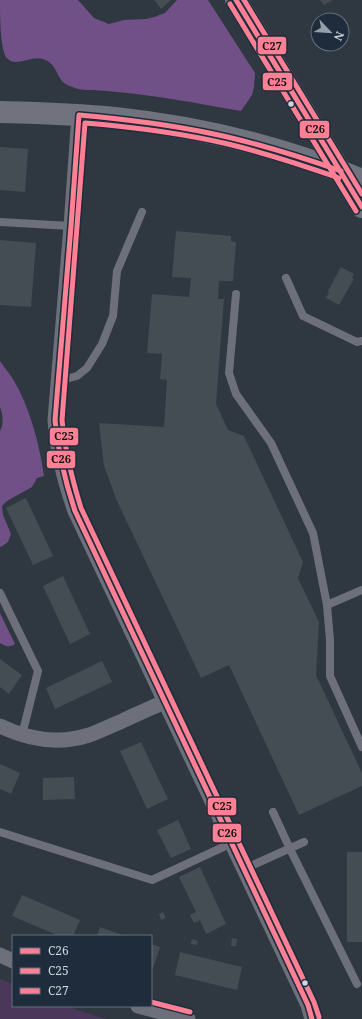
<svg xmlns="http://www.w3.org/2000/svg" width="362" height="1019" font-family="'Noto Serif',serif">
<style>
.green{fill:#4b3759}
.forest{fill:#705086}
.building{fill:#444d53}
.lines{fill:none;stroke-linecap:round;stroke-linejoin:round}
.service{stroke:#6d6f7a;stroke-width:8}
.minor{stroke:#6d6f7a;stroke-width:15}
.secondary{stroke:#70727d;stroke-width:22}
.bus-1-casing{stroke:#1e2c3c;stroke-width:8}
.bus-2-casing{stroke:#1e2c3c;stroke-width:8}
.bus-3-casing{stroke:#1e2c3c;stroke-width:8}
.bus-1{stroke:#ff8094;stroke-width:5}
.bus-2{stroke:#ff8094;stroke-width:5}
.bus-3{stroke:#ff8094;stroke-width:5}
.bus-dot{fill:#ced7e1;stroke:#1e2c3c;stroke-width:1.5}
.line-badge{stroke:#1e2c3c;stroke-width:1.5}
.pale-badge-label{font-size:11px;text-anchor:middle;font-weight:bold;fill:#111}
</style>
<rect width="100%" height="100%" fill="#2f3740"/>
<!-- green -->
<polygon class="green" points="0,979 13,984 13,1006 67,1006 80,1011 106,1019 0,1019"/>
<!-- forest -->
<g class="forest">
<path d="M0,0H78L94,18L109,24L124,20L146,19L154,17L165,13L177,0H208L255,73L254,87L252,95L241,111C206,105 171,98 136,94C122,92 107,91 93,90C87,90 81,90 75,88C72,87 67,85 64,83C55,74 57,64 43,59C30,55 15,69 6,57C0,46 0,14 0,0Z"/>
<path d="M0,361C4,367 9,373 13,379C30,408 39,442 44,476L37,478L32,487L7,501L2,506L3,515L11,534L8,542L1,547L0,546V431C4,425 3,414 0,407Z"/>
<path d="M0,613L15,644C10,648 5,646 0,643Z"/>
</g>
<!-- building -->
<g class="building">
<polygon points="154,0 171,0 161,9"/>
<polygon points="320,0 333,0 324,5"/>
<polygon points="0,147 28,149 25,192 0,190"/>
<polygon points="176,231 231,236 231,241 236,242 233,281 219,281 218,299 224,299 216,404 228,430 244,436 303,562 298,578 319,622 316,675 362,773 362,786 299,815 229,665 201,678 117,501 104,466 99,423 164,427 167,380 160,379 162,354 147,353 152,294 189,297 191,278 172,277"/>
<polygon points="0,240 36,243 31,307 0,305"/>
<polygon points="341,267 354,274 352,278 354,279 339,305 326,298 329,292 328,291"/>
<polygon points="26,498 53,556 33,565 6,508"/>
<polygon points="63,576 90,634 70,644 43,586"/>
<polygon points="0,659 22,675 9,694 0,687"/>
<polygon points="102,661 112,682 55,709 46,688"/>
<polygon points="141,742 168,799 147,809 120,751"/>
<polygon points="0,764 20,773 11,794 0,789"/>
<polygon points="74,777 75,799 43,800 43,778"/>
<polygon points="178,820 191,849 171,858 157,830"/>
<rect x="347" y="852" width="15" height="90"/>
<polygon points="200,867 226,924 206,934 200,920 194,923 190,915 196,912 179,877"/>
<polygon points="22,895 80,920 73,936 59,936 12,916"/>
<polygon points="163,912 166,918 161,920 159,914"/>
<polygon points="100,927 125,936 97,936"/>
<polygon points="232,938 237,939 236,946 231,946"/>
<polygon points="192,939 198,941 197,945 191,944"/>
<polygon points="151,944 160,947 153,968 151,967"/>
<polygon points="180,952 242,967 237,990 175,975"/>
</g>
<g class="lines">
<!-- service -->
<g class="service">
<polyline points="0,222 71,226"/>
<polyline points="286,278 303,316 357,342 362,341"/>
<polyline points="236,294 229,373 236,394 271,443 313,533 327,605 330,640 330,676 362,747"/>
<polyline points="58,381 77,376 87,368 102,344 113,316 117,271 142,212"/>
<polyline points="0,593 38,671 22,735"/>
<polyline points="327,605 362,590"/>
<polyline points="273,812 290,849 357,984"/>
<polyline points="0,832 152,880 232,843"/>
<polyline points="244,869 304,842"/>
</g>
<!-- minor -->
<g class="minor">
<path d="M79,115L71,226L55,420C57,453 64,480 75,511L308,1005L312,1019"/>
<path d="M0,726C29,740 58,745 89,735C100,731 110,726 120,722C135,715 150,708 165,702"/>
<polyline points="0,955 13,961"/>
<polyline points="138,1006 188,1019"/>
</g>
<!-- secondary -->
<g class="secondary">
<polyline points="236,0 362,207"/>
<path d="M0,112C39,113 77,114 115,118C200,127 283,147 362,180"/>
</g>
<!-- bus-1 casing -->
<g class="bus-1-casing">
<g id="bus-1">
<polyline points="236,0 362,207"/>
<path d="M312,1019L308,1005L75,511C65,481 58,452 55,420L71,226L79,115C123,119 166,124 209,133C254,142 298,156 341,171"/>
</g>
</g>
<!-- bus-2 casing -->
<g class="bus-2-casing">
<g id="bus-2">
<polyline points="230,4 356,211"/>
<path d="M319,1017L314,1002L81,508C72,479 65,451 62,420L85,123C133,127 181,133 228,144C265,153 302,165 339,178"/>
</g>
</g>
<!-- bus-3 casing -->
<g class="bus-3-casing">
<g id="bus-3">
<polyline points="244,0 362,194"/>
<polyline points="151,1002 190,1012"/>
</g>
</g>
<!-- bus-1 -->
<use href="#bus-1" class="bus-1"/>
<!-- bus-2 -->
<use href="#bus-2" class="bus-2"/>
<!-- bus-3 -->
<use href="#bus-3" class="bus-3"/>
</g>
<!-- markers -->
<g class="bus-dot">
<circle cx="291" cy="104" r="3.5"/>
<circle cx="305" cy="983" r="3.5"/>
</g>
<g class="line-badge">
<rect x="257" y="36" width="30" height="19" rx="4" fill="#ff8094"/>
<rect x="262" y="72" width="31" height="19" rx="4" fill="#ff8094"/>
<rect x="299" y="120" width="31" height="19" rx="4" fill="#ff8094"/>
<rect x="49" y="427" width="30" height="19" rx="4" fill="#ff8094"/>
<rect x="46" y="450" width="30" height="19" rx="4" fill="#ff8094"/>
<rect x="207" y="797" width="30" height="19" rx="4" fill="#ff8094"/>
<rect x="212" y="823" width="30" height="20" rx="4" fill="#ff8094"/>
</g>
<g class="pale-badge-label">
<text x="272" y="50">C27</text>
<text x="277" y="86">C25</text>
<text x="315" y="133">C26</text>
<text x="64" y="440">C25</text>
<text x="61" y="463">C26</text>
<text x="222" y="810">C25</text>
<text x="227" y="837">C26</text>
</g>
<!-- legend -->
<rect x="12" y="935" width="140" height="72" fill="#1e2c3c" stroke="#64707e"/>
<rect x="20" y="948" width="20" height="6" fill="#ff8094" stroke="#64707e"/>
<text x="48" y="955" font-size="12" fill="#ced7e1">C26</text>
<rect x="20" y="968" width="20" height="6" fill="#ff8094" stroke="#64707e"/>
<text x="48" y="975" font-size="12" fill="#ced7e1">C25</text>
<rect x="20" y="988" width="20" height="6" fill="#ff8094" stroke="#64707e"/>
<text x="48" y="995" font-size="12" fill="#ced7e1">C27</text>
<!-- north arrow -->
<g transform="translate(330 32) rotate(115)"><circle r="19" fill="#1e2c3c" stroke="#64707e"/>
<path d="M0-3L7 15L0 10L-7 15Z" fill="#969fa9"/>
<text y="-6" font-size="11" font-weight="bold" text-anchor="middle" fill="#ced7e1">N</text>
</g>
</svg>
